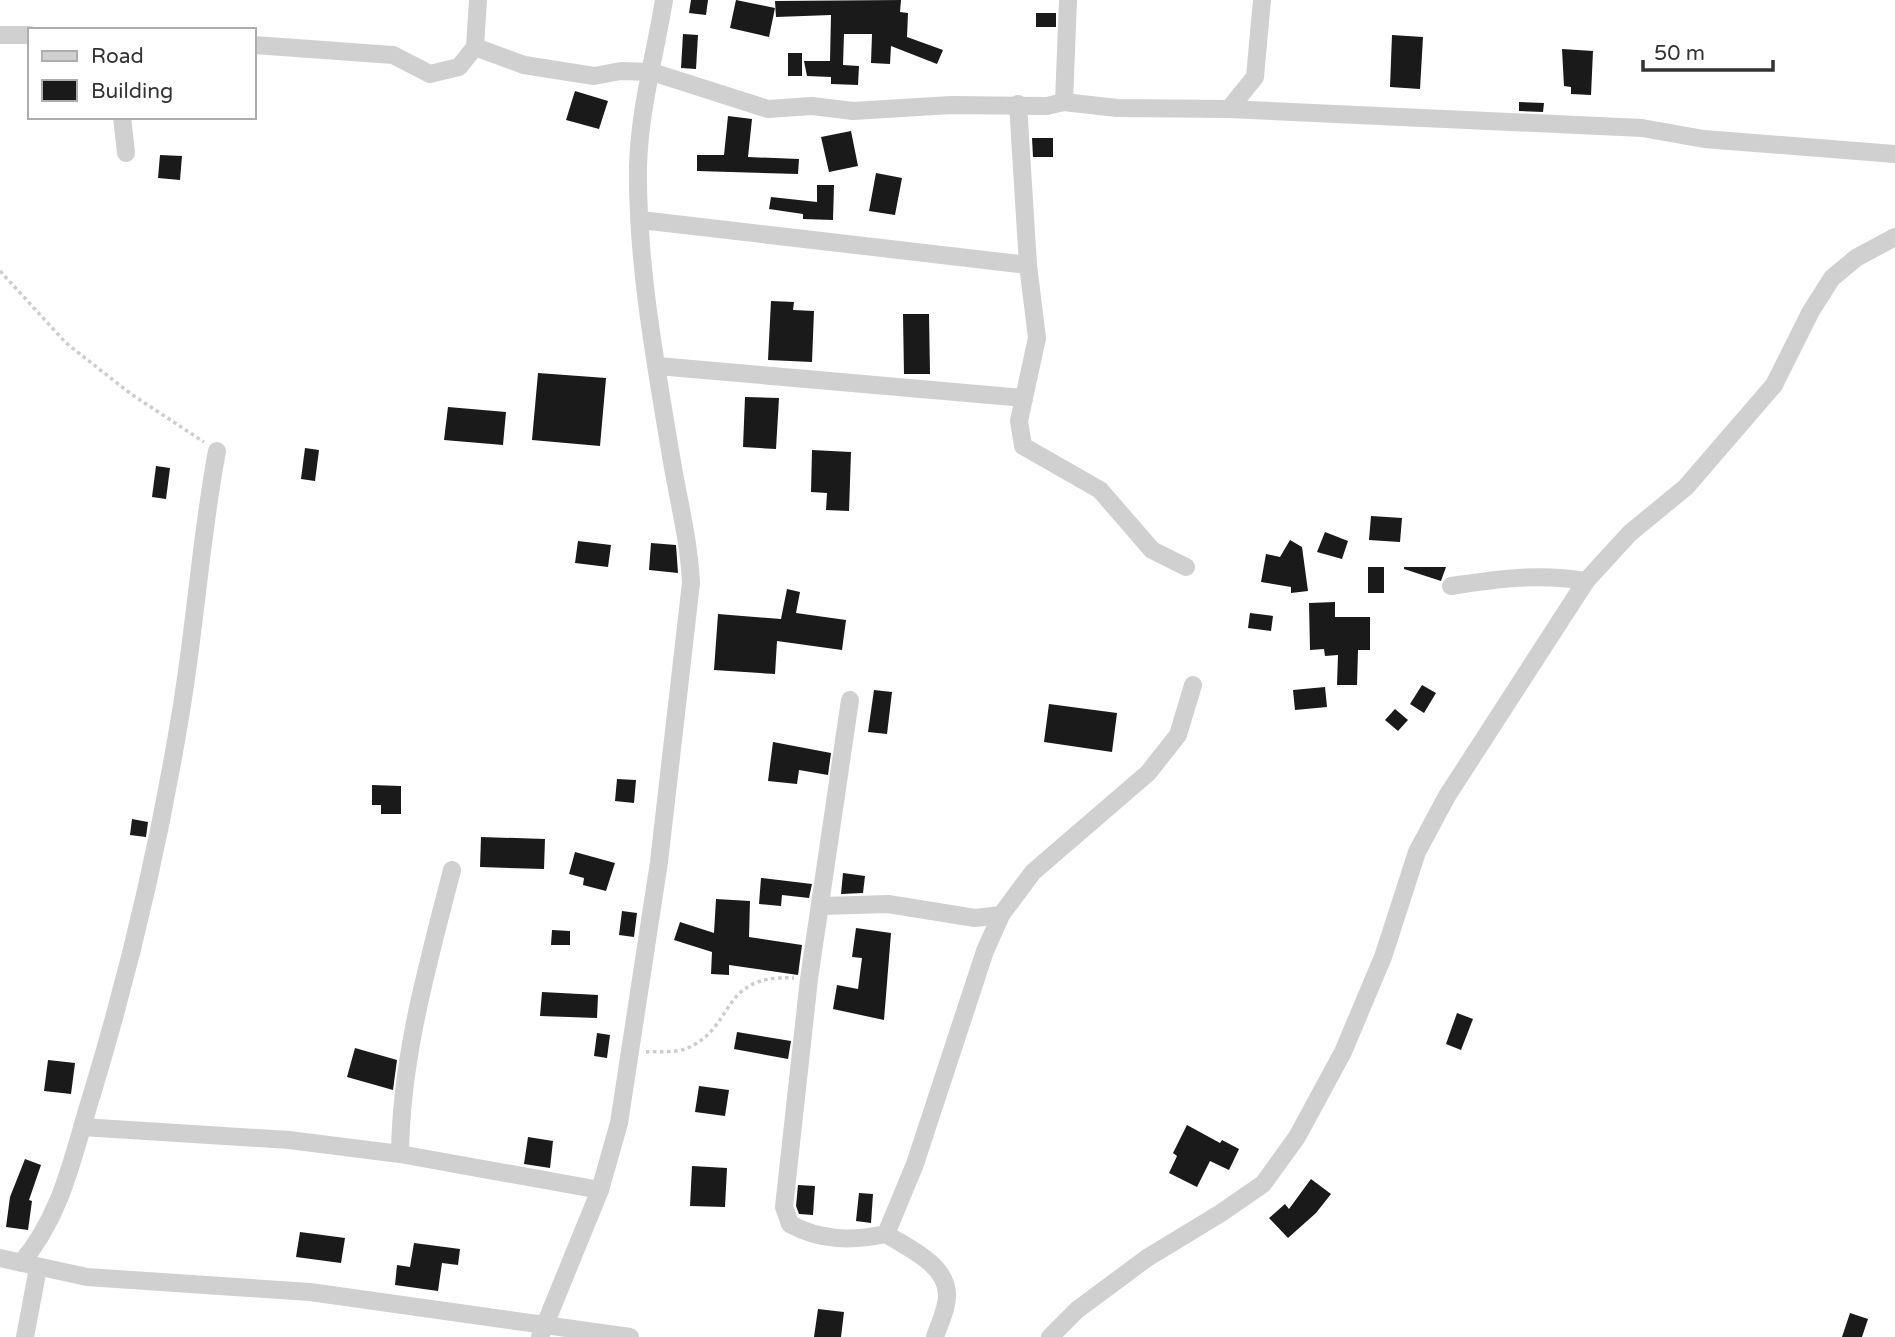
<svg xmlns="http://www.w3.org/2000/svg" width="1895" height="1337" font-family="'Varela Round',sans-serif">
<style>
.building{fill:#1a1a1a}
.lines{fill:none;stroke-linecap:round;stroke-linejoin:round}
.path{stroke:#cdcdcd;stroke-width:3.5;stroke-dasharray:3.5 3.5;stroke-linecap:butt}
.street{stroke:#d0d0d0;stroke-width:18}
</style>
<rect width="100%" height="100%" fill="#fff"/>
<!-- building -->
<g class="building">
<polygon points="691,0 708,0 706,15 689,13"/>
<polygon points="736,0 775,8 769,37 730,28"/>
<polygon points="901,0 900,12 908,13 907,37 943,50 937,64 891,46 890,64 871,63 872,34 844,34 843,65 859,66 858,85 831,84 831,77 807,76 804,61 830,61 831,15 776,17 775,1"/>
<rect x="1036" y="13" width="20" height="14"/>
<polygon points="683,34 698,35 696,69 681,68"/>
<polygon points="1392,35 1423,37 1420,89 1390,87"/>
<polygon points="1562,49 1593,51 1591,95 1571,94 1571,87 1564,86"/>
<rect x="788" y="53" width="14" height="23"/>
<polygon points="575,91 608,101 599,129 566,120"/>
<polygon points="1519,102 1544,103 1543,112 1519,111"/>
<polygon points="728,116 752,119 748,157 799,159 798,174 697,171 697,155 724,155"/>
<polygon points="851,131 858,166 829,172 821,137"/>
<polygon points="1032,138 1053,138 1053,157 1033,157"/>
<polygon points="160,155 182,156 180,180 158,178"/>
<polygon points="876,173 902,178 895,215 869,211"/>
<polygon points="817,185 834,185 833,220 803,219 803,214 769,209 771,197 817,202"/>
<polygon points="771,301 794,302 793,310 814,311 812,362 768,360"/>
<polygon points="903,314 929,314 930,374 904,374"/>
<polygon points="538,373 606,378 600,446 532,440"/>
<polygon points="745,397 779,398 776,449 743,447"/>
<polygon points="448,407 506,412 503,445 444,440"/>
<polygon points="305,448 319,450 315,481 301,479"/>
<polygon points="812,450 851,452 849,511 826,510 827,493 811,492"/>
<polygon points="156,466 170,468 166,499 152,497"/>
<polygon points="1371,516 1402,518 1400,542 1369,540"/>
<polygon points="1325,532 1348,541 1342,559 1317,552"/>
<polygon points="1290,540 1302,547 1308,591 1291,593 1291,587 1261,582 1266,554 1280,557"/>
<polygon points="578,541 611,545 608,567 575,563"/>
<polygon points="651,543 676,545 678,573 649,570"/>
<rect x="1368" y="567" width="16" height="26"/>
<polygon points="1404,567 1446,567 1441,581 1404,569"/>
<polygon points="787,589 800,592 796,613 846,620 842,650 777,641 775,674 714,670 718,614 781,619"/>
<polygon points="1335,602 1335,617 1370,617 1370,650 1358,650 1357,685 1337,685 1338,655 1325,656 1324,649 1310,650 1309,603"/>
<polygon points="1250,613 1273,616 1271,631 1248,628"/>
<polygon points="1422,685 1436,693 1424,713 1410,704"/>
<polygon points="1325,687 1327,707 1295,710 1293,690"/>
<polygon points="874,690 892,692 887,734 868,732"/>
<polygon points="1049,704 1117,713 1112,752 1044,742"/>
<polygon points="1395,709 1408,720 1398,731 1385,720"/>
<polygon points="773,742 831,753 828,775 799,770 797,784 768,781"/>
<polygon points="617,779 636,780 634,803 615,801"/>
<polygon points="372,785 401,786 401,814 381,814 381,805 372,805"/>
<polygon points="132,819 148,822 146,837 130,835"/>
<polygon points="481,837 545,839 544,869 480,867"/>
<polygon points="575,852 615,863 606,891 583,885 584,878 569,874"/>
<polygon points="843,873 865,876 863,893 841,894"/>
<polygon points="761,878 812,884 809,898 782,895 781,906 759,904"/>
<polygon points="716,899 750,901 749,937 802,945 798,975 729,965 729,975 711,974 712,952 674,940 680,922 714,933"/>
<polygon points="622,911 637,913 634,937 619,935"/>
<polygon points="856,928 891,933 884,1020 833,1009 837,985 858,989 862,958 852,957"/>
<polygon points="552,930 570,931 570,945 551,945"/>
<polygon points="542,992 598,995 597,1018 540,1016"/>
<polygon points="1457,1013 1473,1019 1461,1050 1446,1044"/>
<polygon points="737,1032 791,1041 788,1059 734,1049"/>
<polygon points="597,1033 610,1035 607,1058 594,1056"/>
<polygon points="355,1048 397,1060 393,1090 347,1077"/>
<polygon points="48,1060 75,1063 71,1094 44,1091"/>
<polygon points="699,1086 729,1090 725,1116 695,1112"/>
<polygon points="1187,1125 1220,1143 1222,1140 1239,1149 1229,1170 1210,1161 1197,1187 1169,1173 1177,1156 1173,1153"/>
<polygon points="528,1137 553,1141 550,1168 524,1164"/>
<polygon points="25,1159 41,1165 29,1200 32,1201 28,1230 6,1227 10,1197"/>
<polygon points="692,1166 727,1168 725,1207 690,1206"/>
<polygon points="1311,1179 1331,1194 1316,1213 1288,1238 1269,1218 1285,1204 1289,1209"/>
<polygon points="798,1185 815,1186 813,1215 799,1214 796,1206"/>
<polygon points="859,1193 873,1194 871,1223 856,1221"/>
<polygon points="300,1232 345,1238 341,1263 296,1257"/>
<polygon points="414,1243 460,1249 458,1265 442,1263 438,1291 395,1285 397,1265 410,1267"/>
<polygon points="818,1309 844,1312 841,1337 814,1337"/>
<polygon points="1850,1313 1868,1319 1862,1337 1842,1337"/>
</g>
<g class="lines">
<!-- path -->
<g class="path">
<polyline points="0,271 66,343 131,394 204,442"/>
<path d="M646,1052C657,1051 674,1053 685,1049C737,1029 717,974 794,978"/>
</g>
<!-- street -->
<g class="street">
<polyline points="0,35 30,35"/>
<polyline points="254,45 393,55 430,74 459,67 475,47 524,65 594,76 621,71 652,72 768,109 812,106 853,111 951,105 1047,106 1064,102 1117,108 1229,109 1642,128 1704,139 1895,154"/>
<polyline points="475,47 478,0"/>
<polyline points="1064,102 1068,0"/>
<polyline points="1018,104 1028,265 1037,338 1019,421 1023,446 1100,490 1152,550 1186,567"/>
<polyline points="1229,109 1255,77 1262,0"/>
<polyline points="122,117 126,153"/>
<polyline points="641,220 1028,265"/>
<polyline points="658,366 1024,398"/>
<path d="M1451,586C1497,579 1539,573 1586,581"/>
<path d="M850,700L809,979L784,1207L790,1224C821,1241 852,1241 886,1234C908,1248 946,1264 947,1294C948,1307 939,1324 935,1337"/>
<polyline points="822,906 888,904 975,918 1001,915"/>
<polyline points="82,1127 289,1140 400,1154 600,1190"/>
<path d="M400,1154C401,1057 428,964 452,870"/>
<polyline points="886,1234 915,1164 985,951 1001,915 1033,872 1148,773 1178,735 1193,685"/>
<polyline points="0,1258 87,1277 310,1292 630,1337"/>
<path d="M21,1263C63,1214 73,1154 92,1094C129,972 158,849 179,723C195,633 200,541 217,451"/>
<polyline points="25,1337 38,1268"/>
<path d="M540,1337L600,1190L619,1123L659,862L691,583C689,541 679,503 672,462C656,366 637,265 638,168C639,112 655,55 664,0"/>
<polyline points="1050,1337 1077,1310 1147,1258 1221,1213 1263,1184 1297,1137 1343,1052 1383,957 1417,852 1447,796 1586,581 1630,533 1686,487 1774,385 1811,311 1832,278 1856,258 1895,237"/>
</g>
</g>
<!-- legend -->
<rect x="28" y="28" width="228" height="91" fill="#ffffff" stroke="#adadad" stroke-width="2"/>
<rect x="42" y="51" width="35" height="10" fill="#d0d0d0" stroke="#adadad" stroke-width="2"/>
<text x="91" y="63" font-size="21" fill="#333333">Road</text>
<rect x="42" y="80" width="35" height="21" fill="#1a1a1a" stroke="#adadad" stroke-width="2"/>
<text x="91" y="98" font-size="21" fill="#333333">Building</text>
<!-- scale -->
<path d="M1643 60v10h130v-10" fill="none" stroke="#333333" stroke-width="3.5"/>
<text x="1654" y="60" font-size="21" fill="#333333" stroke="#ffffff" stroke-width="5" paint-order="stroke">50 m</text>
</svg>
